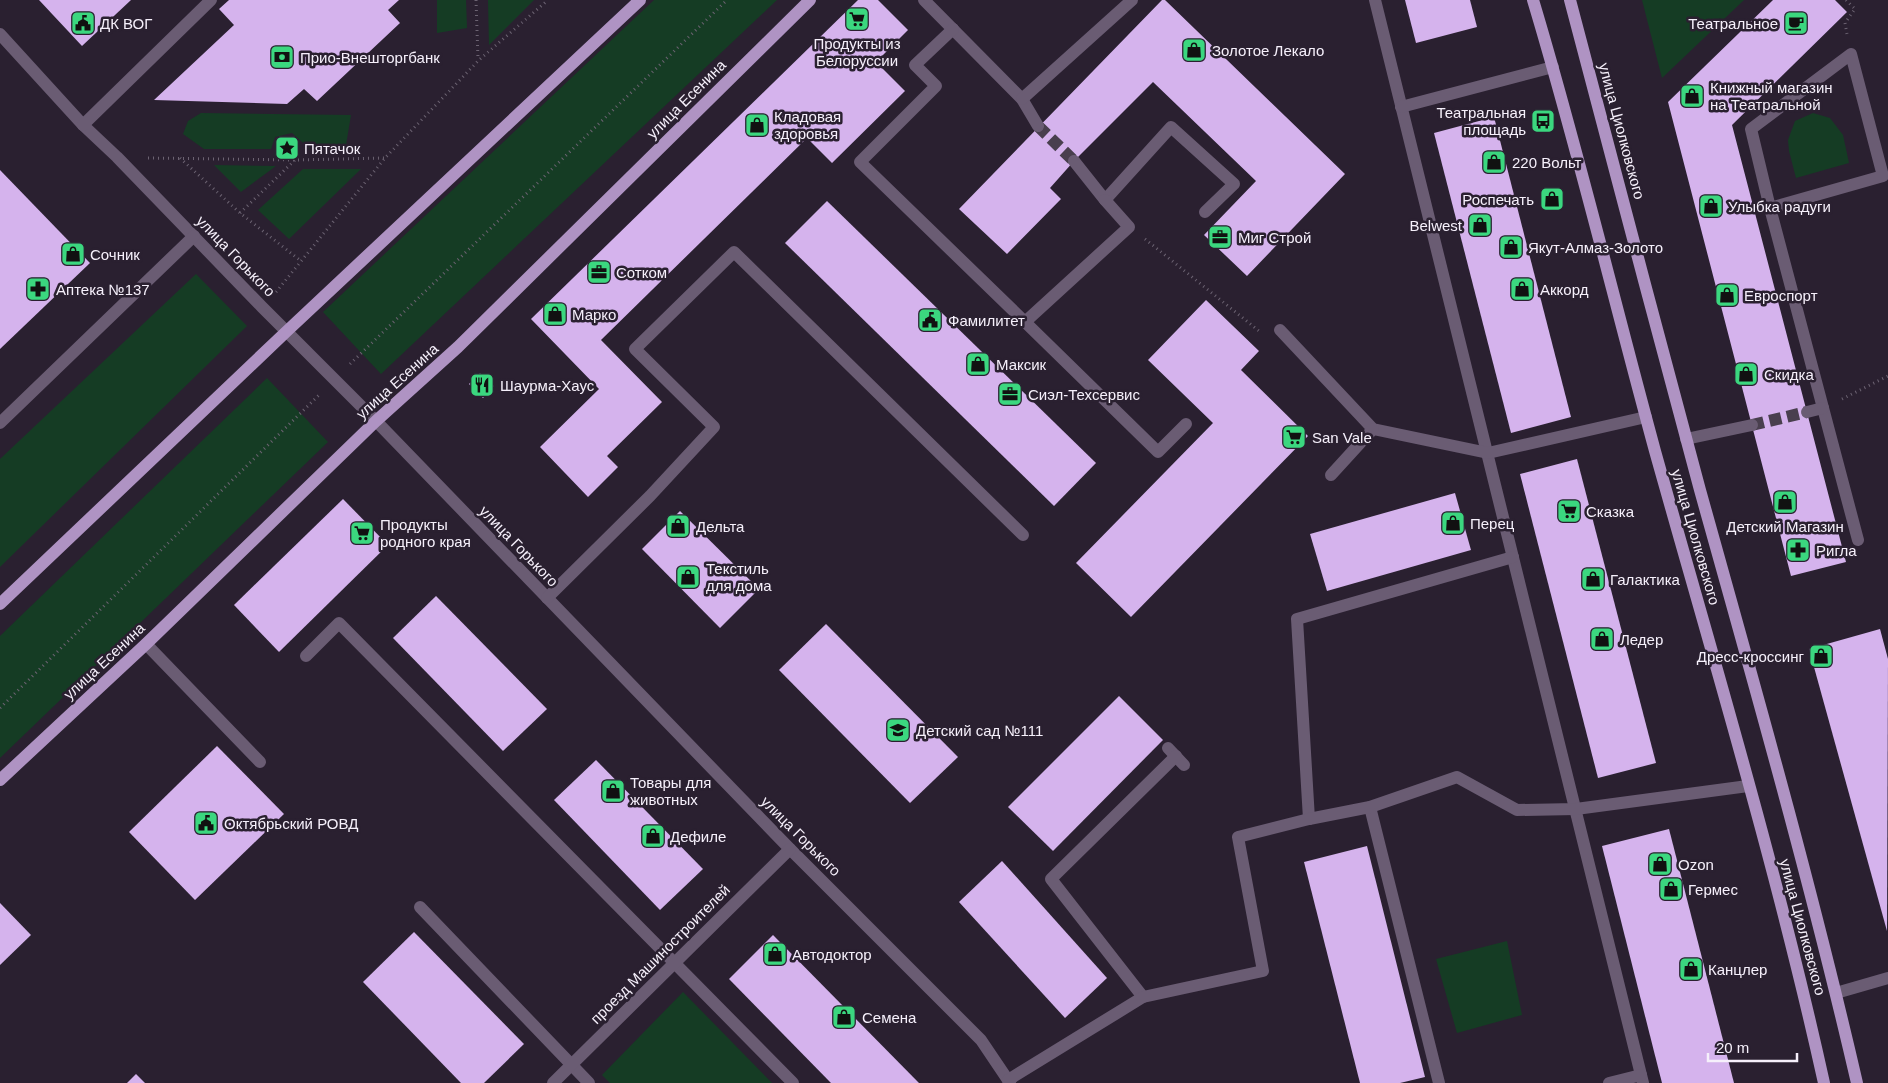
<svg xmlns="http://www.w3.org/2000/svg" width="1888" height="1083" font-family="Arial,sans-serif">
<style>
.green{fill:#153c24}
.building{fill:#d5b3ed}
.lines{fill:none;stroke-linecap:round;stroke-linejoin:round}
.minor-tunnel{stroke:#493f4e;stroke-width:12;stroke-dasharray:12 6;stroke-linecap:butt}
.path{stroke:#6c6372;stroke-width:3;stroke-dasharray:1 4;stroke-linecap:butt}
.minor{stroke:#6a5c73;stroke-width:12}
.major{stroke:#af93c3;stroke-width:12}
.labels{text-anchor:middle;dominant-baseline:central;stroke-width:5;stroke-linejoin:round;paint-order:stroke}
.poi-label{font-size:15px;fill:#f6f0fb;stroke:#2a2030;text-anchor:start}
.street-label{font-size:15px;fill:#f6f0fb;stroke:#2a2030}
</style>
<rect width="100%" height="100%" fill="#2a2030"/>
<!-- green -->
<g class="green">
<polygon points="437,0 466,0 467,28 437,33"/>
<polygon points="488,0 534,0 489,45"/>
<polygon points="654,0 777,0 381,374 323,312"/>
<polygon points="1642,0 1744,0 1662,78"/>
<polygon points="201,113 351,115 345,151 311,150 292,133 275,137 271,149 204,149 183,134 188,121"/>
<polygon points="1813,113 1830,118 1843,135 1849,163 1796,178 1789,151 1788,140 1795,121"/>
<polygon points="214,165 276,166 241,192"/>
<polygon points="303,169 361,169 289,239 258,210"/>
<polygon points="196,274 247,326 0,567 0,459"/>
<polygon points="267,378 328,442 0,758 0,636"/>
<polygon points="1507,941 1522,1015 1457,1033 1436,959"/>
<polygon points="683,992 772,1083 610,1083 602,1075"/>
</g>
<!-- building -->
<g class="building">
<polygon points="39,0 131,0 82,46"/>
<polygon points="229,0 399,0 388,10 400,23 317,101 304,89 287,104 154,100 234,25 219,9"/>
<polygon points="858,0 878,0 908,30 876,62 905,91 832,163 807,138 601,340 662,402 607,456 618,467 588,497 540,447 599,389 531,319"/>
<polygon points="1162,0 1165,0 1345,174 1247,276 1204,235 1256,181 1153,82 1074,161 1050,188 1061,199 1007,254 959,209"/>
<polygon points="1405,0 1470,0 1477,27 1416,43"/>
<polygon points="1773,0 1835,0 1847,12 1732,125 1846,562 1791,576 1668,102"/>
<polygon points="1494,117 1571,417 1511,433 1434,133"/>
<polygon points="0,170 90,263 0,349"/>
<polygon points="827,201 1096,463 1054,506 785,243"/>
<polygon points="1206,300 1259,351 1241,370 1308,436 1131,617 1076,563 1213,423 1148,360"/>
<polygon points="480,373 494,386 483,398 469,384"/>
<polygon points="1577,459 1656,763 1598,778 1520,474"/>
<polygon points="1455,493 1471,550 1327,591 1310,534"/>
<polygon points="343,499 388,545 279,652 234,605"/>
<polygon points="680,511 759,589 720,628 642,549"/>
<polygon points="436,596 547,709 503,751 393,638"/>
<polygon points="826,624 958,757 910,803 779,670"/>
<polygon points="1880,629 1888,659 1887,931 1809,649"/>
<polygon points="1119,696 1163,740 1053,851 1008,807"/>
<polygon points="217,746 284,814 195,900 129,832"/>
<polygon points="596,760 703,869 660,910 554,800"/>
<polygon points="1669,829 1734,1083 1662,1083 1602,846"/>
<polygon points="1367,846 1425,1077 1400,1083 1360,1083 1304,862"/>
<polygon points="1002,861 1107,978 1065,1018 959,902"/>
<polygon points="0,903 31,935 0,965"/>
<polygon points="414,932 524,1044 484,1083 461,1083 363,982"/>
<polygon points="773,935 919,1083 831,1083 729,979"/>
<polygon points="136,1074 145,1083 127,1083"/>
</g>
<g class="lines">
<!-- minor-tunnel -->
<g class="minor-tunnel">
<polyline points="1038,126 1074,161"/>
<polyline points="1752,425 1807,412"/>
</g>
<!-- path -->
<g class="path">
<polyline points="476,0 478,59"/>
<polyline points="1846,0 1855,9 1845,23 1847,34"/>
<polyline points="148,158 296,160 384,158"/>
<polyline points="180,158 240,213 301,261"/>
<polyline points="240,213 295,160"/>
<polyline points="1145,239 1259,331"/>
<polyline points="276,292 385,158 479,60 548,0"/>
<polyline points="350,364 727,0"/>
<polyline points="1842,399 1888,376"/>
<polyline points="0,708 319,395"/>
</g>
<!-- minor -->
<g class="minor">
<polyline points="924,0 1022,99 1038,126"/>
<polyline points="1375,0 1643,1083"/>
<polyline points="953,29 915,65 936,86 860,162 1025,322"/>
<polyline points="0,34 83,125 117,157 262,307 376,421 790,849 981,1040 1010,1083"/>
<polyline points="1022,99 1132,0"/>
<polyline points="1401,107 1553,67"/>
<polyline points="83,125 211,0"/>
<polyline points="1074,161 1105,200 1171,127 1234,184 1205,212"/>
<polyline points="1105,200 1129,227 1025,322 1158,452 1186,424"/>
<polyline points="1770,208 1883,176 1851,54 1751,129 1770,208 1858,540"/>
<polyline points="1280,330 1373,429 1488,453 1646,417"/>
<polyline points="1807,412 1823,408"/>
<polyline points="0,423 194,236"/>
<polyline points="1686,439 1752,425"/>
<polyline points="1331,475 1373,429"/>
<polyline points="547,598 650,496 714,427 635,349 734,252 1023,535"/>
<polyline points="146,644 260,762"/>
<polyline points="306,656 339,623 793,1083"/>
<polyline points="1168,748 1184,765"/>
<polyline points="1370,807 1439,1083"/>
<polyline points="1309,819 1297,619 1513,557"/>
<polyline points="420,907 589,1083"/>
<polyline points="1836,993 1888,978"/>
<polyline points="1143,997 1051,879 1176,756"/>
<polyline points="1008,1080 1143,997 1263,971 1238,837 1309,819 1370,807 1457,777 1517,810 1576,809 1748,786"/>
<polyline points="553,1083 790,849"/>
<polyline points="1609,1083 1641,1075"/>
</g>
<!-- major -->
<g class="major">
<path d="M1533,0C1578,149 1614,301 1655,451C1714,661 1777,870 1824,1083"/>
<path d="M1570,0C1613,163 1656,327 1700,490C1755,687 1811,884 1857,1083"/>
<polyline points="0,604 287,331 640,0"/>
<polyline points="0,780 146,644 376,421 458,347 810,0"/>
</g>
</g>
<!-- icons -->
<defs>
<g id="supermarket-square" transform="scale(1.25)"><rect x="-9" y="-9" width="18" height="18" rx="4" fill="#3bd77f" stroke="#2a2030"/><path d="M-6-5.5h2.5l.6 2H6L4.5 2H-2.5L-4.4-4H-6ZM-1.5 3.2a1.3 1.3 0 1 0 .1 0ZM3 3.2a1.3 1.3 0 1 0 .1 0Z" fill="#111"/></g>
<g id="civic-square" transform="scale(1.25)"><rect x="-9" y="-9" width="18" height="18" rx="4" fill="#3bd77f" stroke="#2a2030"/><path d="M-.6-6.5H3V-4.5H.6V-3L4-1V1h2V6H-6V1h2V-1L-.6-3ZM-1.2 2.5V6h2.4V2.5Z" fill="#111"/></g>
<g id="cafe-square" transform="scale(1.25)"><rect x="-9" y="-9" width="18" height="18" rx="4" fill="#3bd77f" stroke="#2a2030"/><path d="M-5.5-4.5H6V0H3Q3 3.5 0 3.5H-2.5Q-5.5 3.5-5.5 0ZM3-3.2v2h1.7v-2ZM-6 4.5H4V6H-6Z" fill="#111"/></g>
<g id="shop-square" transform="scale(1.25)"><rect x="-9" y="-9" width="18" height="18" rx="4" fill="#3bd77f" stroke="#2a2030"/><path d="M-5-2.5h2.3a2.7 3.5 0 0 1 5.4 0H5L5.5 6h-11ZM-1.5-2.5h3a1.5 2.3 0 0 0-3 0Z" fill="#111"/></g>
<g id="bank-square" transform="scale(1.25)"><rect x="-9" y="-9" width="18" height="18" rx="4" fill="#3bd77f" stroke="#2a2030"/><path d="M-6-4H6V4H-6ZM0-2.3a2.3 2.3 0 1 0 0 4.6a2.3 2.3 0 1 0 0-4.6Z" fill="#111"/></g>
<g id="bus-square" transform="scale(1.25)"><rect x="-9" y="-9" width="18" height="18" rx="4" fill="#3bd77f" stroke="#2a2030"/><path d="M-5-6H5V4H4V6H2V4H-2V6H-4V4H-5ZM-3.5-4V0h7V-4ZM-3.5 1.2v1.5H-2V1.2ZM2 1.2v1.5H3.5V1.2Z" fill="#111"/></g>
<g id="sight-square" transform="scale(1.25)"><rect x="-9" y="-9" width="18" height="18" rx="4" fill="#3bd77f" stroke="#2a2030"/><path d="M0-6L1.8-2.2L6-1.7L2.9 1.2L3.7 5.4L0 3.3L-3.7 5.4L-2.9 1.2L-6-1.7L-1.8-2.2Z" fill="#111"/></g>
<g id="office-square" transform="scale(1.25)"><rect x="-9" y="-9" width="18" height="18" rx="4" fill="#3bd77f" stroke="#2a2030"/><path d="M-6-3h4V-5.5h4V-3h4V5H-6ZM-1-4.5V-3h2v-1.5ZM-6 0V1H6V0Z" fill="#111"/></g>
<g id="pharmacy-square" transform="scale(1.25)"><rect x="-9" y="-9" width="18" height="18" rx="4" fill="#3bd77f" stroke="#2a2030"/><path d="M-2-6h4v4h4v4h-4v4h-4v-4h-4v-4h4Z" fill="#111"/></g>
<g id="restaurant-square" transform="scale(1.25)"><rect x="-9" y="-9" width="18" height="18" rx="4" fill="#3bd77f" stroke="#2a2030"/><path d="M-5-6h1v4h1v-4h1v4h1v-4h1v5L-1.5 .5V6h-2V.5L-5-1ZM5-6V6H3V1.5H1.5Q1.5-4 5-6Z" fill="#111"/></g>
<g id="school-square" transform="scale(1.25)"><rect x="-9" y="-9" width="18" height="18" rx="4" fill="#3bd77f" stroke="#2a2030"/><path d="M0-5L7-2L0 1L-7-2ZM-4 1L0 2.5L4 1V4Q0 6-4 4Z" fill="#111"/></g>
</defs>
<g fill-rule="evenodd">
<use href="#supermarket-square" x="857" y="19"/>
<use href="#civic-square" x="83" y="23"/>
<use href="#cafe-square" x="1796" y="23"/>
<use href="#shop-square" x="1194" y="50"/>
<use href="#bank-square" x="282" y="57"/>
<use href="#shop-square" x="1692" y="96"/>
<use href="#bus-square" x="1543" y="121"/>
<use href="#shop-square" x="757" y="125"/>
<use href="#sight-square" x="287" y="148"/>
<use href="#shop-square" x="1494" y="162"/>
<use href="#shop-square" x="1552" y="199"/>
<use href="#shop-square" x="1711" y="206"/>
<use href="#shop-square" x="1480" y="225"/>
<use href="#office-square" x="1220" y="237"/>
<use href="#shop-square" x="1511" y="247"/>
<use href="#shop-square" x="73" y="254"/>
<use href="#office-square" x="599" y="272"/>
<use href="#pharmacy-square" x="38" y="289"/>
<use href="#shop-square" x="1522" y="289"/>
<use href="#shop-square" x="1727" y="295"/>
<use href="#shop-square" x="555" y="314"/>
<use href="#civic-square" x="930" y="320"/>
<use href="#shop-square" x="978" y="364"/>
<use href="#shop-square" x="1746" y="374"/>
<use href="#restaurant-square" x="482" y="385"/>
<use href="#office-square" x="1010" y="394"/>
<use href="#supermarket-square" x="1294" y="437"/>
<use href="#shop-square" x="1785" y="502"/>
<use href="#supermarket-square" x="1569" y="511"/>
<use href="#shop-square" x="1453" y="523"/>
<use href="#shop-square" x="678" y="526"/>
<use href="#supermarket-square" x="362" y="533"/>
<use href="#pharmacy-square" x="1798" y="550"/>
<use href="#shop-square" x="688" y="577"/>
<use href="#shop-square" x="1593" y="579"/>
<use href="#shop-square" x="1602" y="639"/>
<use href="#shop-square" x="1821" y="656"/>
<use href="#school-square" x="898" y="730"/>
<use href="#shop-square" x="613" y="791"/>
<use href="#civic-square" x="206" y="823"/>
<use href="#shop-square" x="653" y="836"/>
<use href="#shop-square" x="1660" y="864"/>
<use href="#shop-square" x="1671" y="889"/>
<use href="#shop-square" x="775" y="954"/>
<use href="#shop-square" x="1691" y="969"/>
<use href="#shop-square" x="844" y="1017"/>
</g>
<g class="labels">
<!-- poi labels -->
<g class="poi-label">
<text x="100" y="23">ДК ВОГ</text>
<text x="1778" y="23" text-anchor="end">Театральное</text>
<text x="857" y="43" text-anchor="middle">Продукты из<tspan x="857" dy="17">Белоруссии</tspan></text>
<text x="1212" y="50">Золотое Лекало</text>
<text x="300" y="57">Прио-Внешторгбанк</text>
<text x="1710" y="87">Книжный магазин<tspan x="1710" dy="17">на Театральной</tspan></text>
<text x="1526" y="112" text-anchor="end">Театральная<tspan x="1526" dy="17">площадь</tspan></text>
<text x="774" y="116">Кладовая<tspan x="774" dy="17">здоровья</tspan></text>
<text x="304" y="148">Пятачок</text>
<text x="1512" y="162">220 Вольт</text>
<text x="1534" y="199" text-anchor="end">Роспечать</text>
<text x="1728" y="206">Улыбка радуги</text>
<text x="1462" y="225" text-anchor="end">Belwest</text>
<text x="1238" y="237">Миг Строй</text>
<text x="1528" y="247">Якут-Алмаз-Золото</text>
<text x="90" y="254">Сочник</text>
<text x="616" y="272">Сотком</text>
<text x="56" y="289">Аптека №137</text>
<text x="1540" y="289">Аккорд</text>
<text x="1744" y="295">Евроспорт</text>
<text x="572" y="314">Марко</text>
<text x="948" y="320">Фамилитет</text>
<text x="996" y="364">Максик</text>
<text x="1764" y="374">Скидка</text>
<text x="500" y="385">Шаурма-Хаус</text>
<text x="1028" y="394">Сиэл-Техсервис</text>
<text x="1312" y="437">San Vale</text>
<text x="1586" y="511">Сказка</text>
<text x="1470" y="523">Перец</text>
<text x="380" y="524">Продукты<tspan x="380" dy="17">родного края</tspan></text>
<text x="696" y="526">Дельта</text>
<text x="1785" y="526" text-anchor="middle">Детский Магазин</text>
<text x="1816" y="550">Ригла</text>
<text x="706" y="568">Текстиль<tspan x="706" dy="17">для дома</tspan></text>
<text x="1610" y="579">Галактика</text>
<text x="1620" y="639">Ледер</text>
<text x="1804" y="656" text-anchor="end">Дресс-кроссинг</text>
<text x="916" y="730">Детский сад №111</text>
<text x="630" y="782">Товары для<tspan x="630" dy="17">животных</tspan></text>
<text x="224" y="823">Октябрьский РОВД</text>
<text x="670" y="836">Дефиле</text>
<text x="1678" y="864">Ozon</text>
<text x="1688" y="889">Гермес</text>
<text x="792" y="954">Автодоктор</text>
<text x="1708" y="969">Канцлер</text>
<text x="862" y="1017">Семена</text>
</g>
<!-- street labels -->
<g class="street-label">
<text transform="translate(686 99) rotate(-45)">улица Есенина</text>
<text transform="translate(1622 131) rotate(75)">улица Циолковского</text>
<text transform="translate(236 256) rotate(46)">улица Горького</text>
<text transform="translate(397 381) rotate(-42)">улица Есенина</text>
<text transform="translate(1696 537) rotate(74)">улица Циолковского</text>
<text transform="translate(519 546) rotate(46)">улица Горького</text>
<text transform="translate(104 661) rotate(-43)">улица Есенина</text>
<text transform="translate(801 836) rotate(45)">улица Горького</text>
<text transform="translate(1803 927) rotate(75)">улица Циолковского</text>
<text transform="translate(660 954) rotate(-45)">проезд Машиностроителей</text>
</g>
</g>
<!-- scale -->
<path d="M1708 1053v8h89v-8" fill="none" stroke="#f6f0fb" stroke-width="2.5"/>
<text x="1716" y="1053" font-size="15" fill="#f6f0fb" stroke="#2a2030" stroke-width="4" paint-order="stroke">20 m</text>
</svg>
